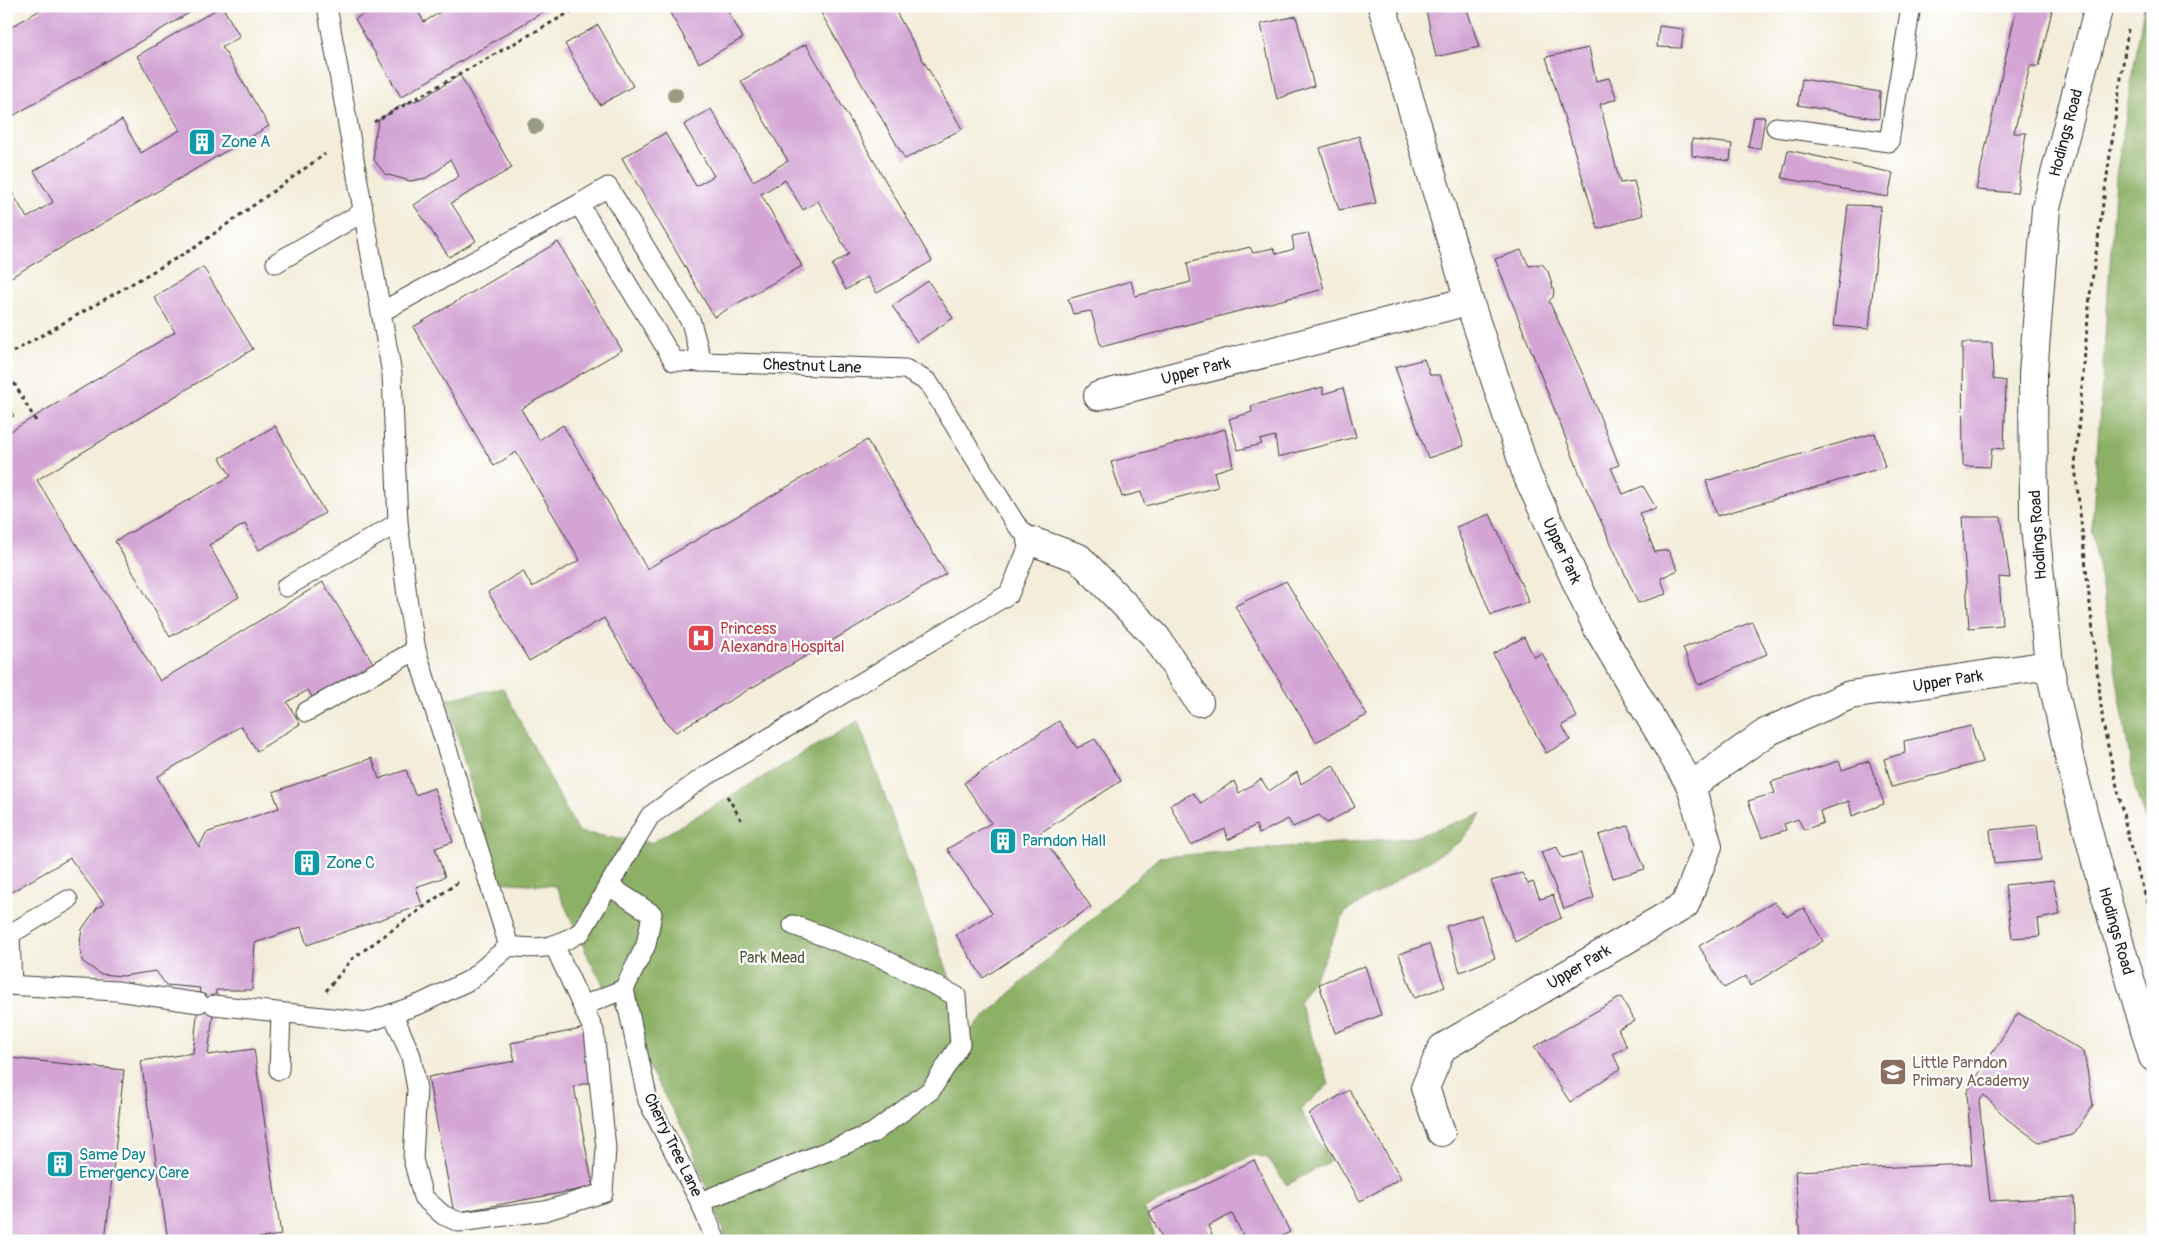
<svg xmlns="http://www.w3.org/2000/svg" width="2159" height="1247" font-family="Pangolin,sans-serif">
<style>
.forest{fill:#8cb065;stroke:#546640}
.building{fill:#d3a4d4}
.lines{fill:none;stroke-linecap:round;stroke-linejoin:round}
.lane-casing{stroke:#3c3b38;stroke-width:21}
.street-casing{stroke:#3c3b38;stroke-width:30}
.path{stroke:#3c3b38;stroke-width:3;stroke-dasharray:4 4;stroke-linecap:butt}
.lane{stroke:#fff;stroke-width:19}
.street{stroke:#fff;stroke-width:28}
.tree{fill:#999c82}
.labels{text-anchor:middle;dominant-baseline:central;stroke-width:4.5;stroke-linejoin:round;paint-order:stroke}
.street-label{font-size:16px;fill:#1c1c1c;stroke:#fff}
.culture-label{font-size:16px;fill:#0d838f;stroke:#fff;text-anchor:start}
.health-label{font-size:16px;fill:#be3a42;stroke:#fff;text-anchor:start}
.park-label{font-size:16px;fill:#505a3a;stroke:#fff}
.education-label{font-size:16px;fill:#785e54;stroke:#fff;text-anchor:start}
</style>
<rect width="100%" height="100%" fill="#fff"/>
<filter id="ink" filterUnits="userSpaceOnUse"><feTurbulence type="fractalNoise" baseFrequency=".02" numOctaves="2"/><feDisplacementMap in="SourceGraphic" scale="10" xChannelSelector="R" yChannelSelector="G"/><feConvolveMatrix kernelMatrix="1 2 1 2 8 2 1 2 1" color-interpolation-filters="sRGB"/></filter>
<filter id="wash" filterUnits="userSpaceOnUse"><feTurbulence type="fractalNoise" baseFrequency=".0096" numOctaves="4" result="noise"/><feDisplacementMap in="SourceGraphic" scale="20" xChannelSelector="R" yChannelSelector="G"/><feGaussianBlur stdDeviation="1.12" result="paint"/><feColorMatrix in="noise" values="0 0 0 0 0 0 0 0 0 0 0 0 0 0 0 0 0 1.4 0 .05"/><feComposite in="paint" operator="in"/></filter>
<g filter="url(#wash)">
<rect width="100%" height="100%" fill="#f3edda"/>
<!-- forest -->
<g class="forest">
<polygon points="2144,6 2153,6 2153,843 2135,789 2092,528 2116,176"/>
<polygon points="503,688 578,832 651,843 858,721 969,1031 1159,857 1415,837 1482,813 1461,841 1345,912 1319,970 1299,1002 1329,1084 1300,1110 1330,1161 1287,1185 1267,1158 1253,1155 1144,1209 1157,1241 727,1241 689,1140 590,961 556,886 498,882 447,699"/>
</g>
<g id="blocks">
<!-- building -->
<g class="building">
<polygon points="47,6 201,6 6,120 6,30"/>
<polygon points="222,6 240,37 222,47 269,126 6,280 6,182 27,218 53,202 34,171 122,120 141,153 180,130 137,56"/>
<polygon points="377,6 415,6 424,22 450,6 553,6 401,97 355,19"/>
<polygon points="666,6 725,6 743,38 699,63"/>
<polygon points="817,6 907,6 896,12 962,129 905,159"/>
<polygon points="1425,6 1466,6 1479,47 1436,57"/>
<polygon points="2017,6 2053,6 2039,66 2030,66 2014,133 2026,133 2017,193 1976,190"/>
<polygon points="1296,16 1314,86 1277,99 1261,24"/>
<polygon points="598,25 633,86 600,105 565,44"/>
<polygon points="1659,26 1684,29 1681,48 1657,47"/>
<polygon points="806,44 932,261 877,293 867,277 846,290 832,265 849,254 818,201 803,210 785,180 761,194 802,266 714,317 622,158 665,133 696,186 714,176 684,125 711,109 753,181 788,161 741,81"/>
<polygon points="1589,48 1596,81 1609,78 1617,99 1600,104 1620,183 1634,181 1643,215 1598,229 1546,57"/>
<polygon points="460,75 512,168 451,203 476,241 449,257 414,205 459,176 450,159 441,168 426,178 410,181 385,174 374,160 374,139 379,120 400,106 423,98"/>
<polygon points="1802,79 1880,92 1879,119 1798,105"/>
<polygon points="1754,117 1765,117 1760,149 1748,147"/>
<polygon points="1359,136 1376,203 1339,210 1320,148"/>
<polygon points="1692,139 1732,144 1730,161 1692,156"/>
<polygon points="1788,150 1893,173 1888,197 1782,178"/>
<polygon points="1848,205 1881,206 1869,329 1833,326"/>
<polygon points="1308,233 1324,289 1101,347 1091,311 1073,314 1068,299 1131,281 1135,296 1191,282 1187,263 1250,247 1253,253 1273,248 1277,254 1294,249 1292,236"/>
<polygon points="558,242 622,350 521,409 539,440 563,425 647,569 867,440 946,574 676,732 666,722 604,618 529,661 488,592 523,571 532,587 580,560 516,452 494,466 413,327"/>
<polygon points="1521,250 1529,266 1542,264 1548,271 1554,291 1553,297 1549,301 1585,379 1619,465 1611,468 1623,494 1643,486 1656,508 1639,513 1655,552 1668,550 1678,570 1661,578 1666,594 1638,603 1581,477 1495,259"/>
<polygon points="203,267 253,349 37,480 160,681 323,582 375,666 315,702 308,690 287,702 300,724 257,751 241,726 157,777 199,847 206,833 279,808 273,792 372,758 379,779 406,770 415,795 434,788 453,842 435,848 445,877 416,887 422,905 307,945 301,927 255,943 252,990 216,990 208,1055 254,1049 281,1235 259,1238 260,1241 168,1241 141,1061 193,1053 200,988 166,985 156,971 123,976 100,974 82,961 80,943 82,929 97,908 104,904 70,858 6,895 6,434 175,332 154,297"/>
<polygon points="928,281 953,318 917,342 892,306"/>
<polygon points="1962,343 1992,343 1993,379 2006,381 2004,449 1992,448 1990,467 1963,466"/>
<polygon points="1424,359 1430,375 1440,375 1464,446 1428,458 1395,367"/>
<polygon points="1323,387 1323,394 1343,388 1356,437 1278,457 1275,436 1260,440 1262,444 1238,450 1229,419 1252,412 1251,406"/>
<polygon points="6,402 14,416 6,420"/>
<polygon points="275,426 325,513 259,550 245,524 209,545 239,597 170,637 115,541 231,476 220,458"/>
<polygon points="1225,429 1233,466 1214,472 1218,487 1145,506 1141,492 1122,497 1111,462"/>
<polygon points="1875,433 1885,467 1717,516 1706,481"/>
<polygon points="1490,514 1529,602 1491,615 1456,527"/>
<polygon points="1962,517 2001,517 2010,578 1999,577 2002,625 1969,628"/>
<polygon points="1286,581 1367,715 1316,742 1235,606"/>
<polygon points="1752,622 1767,654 1698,685 1683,648"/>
<polygon points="1524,637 1534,657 1542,653 1577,717 1562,725 1570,740 1546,753 1493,654"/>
<polygon points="1059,721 1077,748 1095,739 1121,781 1040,833 1091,907 983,978 956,935 992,913 947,849 991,823 964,783"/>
<polygon points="1971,726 1982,762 1892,787 1884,759 1905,753 1904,741"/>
<polygon points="1839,761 1842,770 1869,761 1884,804 1852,816 1849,801 1820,811 1823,823 1804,830 1798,819 1784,824 1786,830 1762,838 1748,801 1775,793 1771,782"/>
<polygon points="1333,765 1355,807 1327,823 1319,815 1293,827 1288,819 1259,834 1256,825 1228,840 1225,829 1191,845 1170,805 1193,793 1201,803 1234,781 1239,793 1261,779 1269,791 1297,772 1301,784"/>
<polygon points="2037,825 2041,860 1994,864 1990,830"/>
<polygon points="1628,826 1645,869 1613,878 1599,835"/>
<polygon points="1557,847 1562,858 1581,853 1594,898 1564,909 1541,852"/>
<polygon points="1522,873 1528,884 1533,882 1540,899 1553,895 1561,918 1515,942 1491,881"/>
<polygon points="2053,880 2060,915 2038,919 2040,936 2012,938 2005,885"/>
<polygon points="1774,902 1787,916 1804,908 1823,941 1750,986 1746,976 1724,988 1699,946"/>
<polygon points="1481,915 1495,958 1460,972 1446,926"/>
<polygon points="1429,944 1445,987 1414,998 1399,954"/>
<polygon points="1365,966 1381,1015 1335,1033 1319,984"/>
<polygon points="1621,997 1635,1021 1618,1029 1627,1047 1613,1054 1620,1069 1570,1102 1534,1047"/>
<polygon points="2018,1013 2084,1052 2093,1105 2073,1135 2039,1142 2007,1119 1984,1095 1979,1101 1990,1201 2074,1197 2076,1241 1800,1241 1795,1171 1972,1164 1967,1092"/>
<polygon points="586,1028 597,1081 574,1086 593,1187 454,1213 428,1077 515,1061 511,1043"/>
<polygon points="10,1058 124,1070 105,1241 6,1241 6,1087"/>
<polygon points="1349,1090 1401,1178 1360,1201 1309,1114"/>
<polygon points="1254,1160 1290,1232 1272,1241 1246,1241 1232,1214 1208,1226 1215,1241 1164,1241 1149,1212"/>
</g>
</g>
</g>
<g filter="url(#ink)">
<use href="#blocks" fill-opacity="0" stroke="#3c3b38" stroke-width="1"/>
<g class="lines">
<!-- lane casing -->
<g class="lane-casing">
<g id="lane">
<polyline points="1776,127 1889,142 1911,6"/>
<polyline points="579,204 608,187 691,322 702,362"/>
<polyline points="276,263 363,212"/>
<path d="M381,312L579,204L674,361L905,369L928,382L1015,523L1031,541L1009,594L701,779L650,816L581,932C552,949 542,950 509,946"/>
<polyline points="286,587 398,523"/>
<polyline points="306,712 416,650"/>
<polyline points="6,985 117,991 199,1003"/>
<polyline points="12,985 10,934 68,900"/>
<polyline points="624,989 648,1101 700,1202 716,1241"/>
<polyline points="214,1005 368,1022 420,1004 470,980 509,946 416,650 408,604 398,523 392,374 327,6"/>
<polyline points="583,1006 624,989 646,945 652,914 608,885"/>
<polyline points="393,1014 411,1056 417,1089 413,1159 423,1197 443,1215 459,1222 545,1211 603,1193 606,1148 594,1031 554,945"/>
<polyline points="279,1070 281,1013"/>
<polyline points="700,1202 873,1133 931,1090 960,1044 956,996 880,957 793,925"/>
</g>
</g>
<!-- street casing -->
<g class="street-casing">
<g id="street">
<polyline points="1382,6 1469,301 1527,475 1597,627 1691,786 1708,846 1685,905 1442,1048 1425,1088 1441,1132"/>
<polyline points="2099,6 2046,208 2033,374 2034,517 2049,665 2070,761 2098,870 2153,1057"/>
<polyline points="1098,396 1469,301"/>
<polyline points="1031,541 1079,558 1156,637 1199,702"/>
<polyline points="1691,786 1767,732 1850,695 2049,665"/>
</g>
</g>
<!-- path -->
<g class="path">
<polyline points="2136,6 2153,16"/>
<polyline points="2128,29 2090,295 2075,466 2103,724 2131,849 2153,920"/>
<polyline points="374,122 581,6"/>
<polyline points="6,356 194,248 325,154"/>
<polyline points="6,369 37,423"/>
<polyline points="727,796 742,821"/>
<polyline points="326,991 352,959 461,880"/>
</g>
<!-- lane -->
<use href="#lane" class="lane"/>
<!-- street -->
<use href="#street" class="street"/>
</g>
<!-- trees -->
<g class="tree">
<circle cx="675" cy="95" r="8"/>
<circle cx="535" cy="126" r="8"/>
</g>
</g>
<!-- icons -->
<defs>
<g id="building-square" transform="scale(1.4375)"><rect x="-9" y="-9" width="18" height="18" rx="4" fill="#0f9aa8" stroke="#fff"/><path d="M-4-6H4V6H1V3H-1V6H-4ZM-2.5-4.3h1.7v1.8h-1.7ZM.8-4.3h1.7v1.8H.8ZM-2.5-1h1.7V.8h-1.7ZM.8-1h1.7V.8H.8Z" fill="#fff"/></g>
<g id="hospital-square" transform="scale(1.4375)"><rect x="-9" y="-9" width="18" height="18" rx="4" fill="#e0444e" stroke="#fff"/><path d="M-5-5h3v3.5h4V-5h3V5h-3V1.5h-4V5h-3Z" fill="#fff"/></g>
<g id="school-square" transform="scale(1.4375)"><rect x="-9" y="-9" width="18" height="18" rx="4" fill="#8d6e63" stroke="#fff"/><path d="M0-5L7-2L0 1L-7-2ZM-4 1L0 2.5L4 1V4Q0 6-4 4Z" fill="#fff"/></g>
</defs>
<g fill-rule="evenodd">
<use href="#building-square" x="202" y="142"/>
<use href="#hospital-square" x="701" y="638"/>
<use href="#building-square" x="1003" y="841"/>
<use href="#building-square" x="307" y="863"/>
<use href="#school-square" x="1893" y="1072"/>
<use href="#building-square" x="60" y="1164"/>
</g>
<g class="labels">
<!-- street labels -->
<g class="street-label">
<text transform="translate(2066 133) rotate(-75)">Hodings Road</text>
<text transform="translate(812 366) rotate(2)">Chestnut Lane</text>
<text transform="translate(1196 371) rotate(-14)">Upper Park</text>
<text transform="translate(2038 535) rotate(-94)">Hodings Road</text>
<text transform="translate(1562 551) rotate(65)">Upper Park</text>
<text transform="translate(1948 681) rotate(-9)">Upper Park</text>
<text transform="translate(2116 931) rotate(74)">Hodings Road</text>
<text transform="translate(1579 967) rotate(-31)">Upper Park</text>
<text transform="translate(673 1145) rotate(64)">Cherry Tree Lane</text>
</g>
<!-- culture labels -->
<g class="culture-label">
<text x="221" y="142">Zone A</text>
<text x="1022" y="841">Parndon Hall</text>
<text x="326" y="863">Zone C</text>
<text x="79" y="1155">Same Day<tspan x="79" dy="18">Emergency Care</tspan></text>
</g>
<!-- health labels -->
<g class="health-label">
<text x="720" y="629">Princess<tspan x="720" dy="18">Alexandra Hospital</tspan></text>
</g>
<!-- park labels -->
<g class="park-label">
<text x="772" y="958">Park Mead</text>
</g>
<!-- education labels -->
<g class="education-label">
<text x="1912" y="1063">Little Parndon<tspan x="1912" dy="18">Primary Academy</tspan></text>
</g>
</g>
<!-- margin -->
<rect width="2159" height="1247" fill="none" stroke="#fff" stroke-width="25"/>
</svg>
